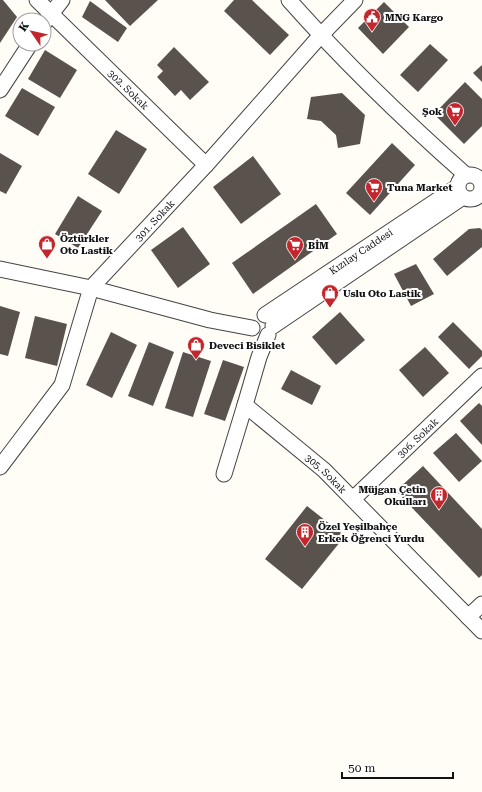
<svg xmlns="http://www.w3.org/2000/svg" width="482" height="792" font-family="'Roboto Serif',serif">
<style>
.building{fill:#5a524d}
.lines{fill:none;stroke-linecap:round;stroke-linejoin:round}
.minor-casing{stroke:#444;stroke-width:17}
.minor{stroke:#fff;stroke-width:15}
.labels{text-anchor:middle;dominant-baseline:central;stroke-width:4;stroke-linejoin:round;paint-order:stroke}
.poi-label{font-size:10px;font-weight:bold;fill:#111;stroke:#fff;text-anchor:start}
.street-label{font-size:10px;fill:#111;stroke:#fff}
</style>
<rect width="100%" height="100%" fill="#fffdf5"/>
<!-- building -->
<g class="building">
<polygon points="0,0 3,0 17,17 0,43"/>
<polygon points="105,0 158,0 130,26"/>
<polygon points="234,0 252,0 289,35 270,55 224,11"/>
<polygon points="90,1 127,28 118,42 82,17"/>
<polygon points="384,2 409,27 383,54 358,28"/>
<polygon points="430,44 448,60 418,92 400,75"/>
<polygon points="174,47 209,82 190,100 181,90 175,96 157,77 163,71 157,65"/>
<polygon points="45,50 77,70 60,98 28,79"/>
<polygon points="482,65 482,82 473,73"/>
<polygon points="465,82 482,99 482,126 464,144 434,114"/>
<polygon points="22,88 55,107 38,136 5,116"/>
<polygon points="342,93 365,115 360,144 338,148 336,135 321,121 307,119 311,97"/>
<polygon points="116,130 147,149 119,194 88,174"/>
<polygon points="392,143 415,165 370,215 346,193"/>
<polygon points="0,153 22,166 6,194 0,191"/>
<polygon points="253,156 281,194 241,224 213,187"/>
<polygon points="78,196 102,211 78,248 55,234"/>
<polygon points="316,204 337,234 253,294 232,263"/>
<polygon points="183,227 210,264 178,288 151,250"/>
<polygon points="480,228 482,230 482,247 447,276 433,259 469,229"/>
<polygon points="416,264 434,294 411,306 394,274"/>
<polygon points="0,306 20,312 8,356 0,354"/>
<polygon points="340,312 365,340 336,365 312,337"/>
<polygon points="35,316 67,324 57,366 25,358"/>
<polygon points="453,322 482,351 482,356 469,369 438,337"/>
<polygon points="111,332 137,345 112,398 86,385"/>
<polygon points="149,342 174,352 153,406 128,396"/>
<polygon points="425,347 449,373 423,397 399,370"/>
<polygon points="183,352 211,361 193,417 165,408"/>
<polygon points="223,360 244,367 225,421 204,414"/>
<polygon points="291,370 321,386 312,405 281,389"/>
<polygon points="479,403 482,406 482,445 460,421"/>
<polygon points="456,433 482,461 459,482 433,453"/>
<polygon points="423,466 482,529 482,575 479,578 396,491"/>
<polygon points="307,506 345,536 302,589 265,559"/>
</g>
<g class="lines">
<!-- minor casing -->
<g class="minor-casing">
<g id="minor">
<path id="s1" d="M37,0L206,165"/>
<path d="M289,0C344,62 404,120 466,175"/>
<polyline points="44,23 62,0"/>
<polyline points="0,90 30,44"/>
<circle cx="470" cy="187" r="12"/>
<polyline points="0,269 91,288 210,320 252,328"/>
<path id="s2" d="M265,315L457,187"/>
<polyline points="273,326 463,197"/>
<path id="s3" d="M268,335L259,357L245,405L324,470L482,631"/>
<path id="s4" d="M0,467L62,385L91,288L206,165L321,35L355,0"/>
<polyline points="224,474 245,405"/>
<path id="s5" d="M353,499L482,376"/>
<polyline points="468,617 482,604"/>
</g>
</g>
<!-- minor -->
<use href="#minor" class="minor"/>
</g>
<!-- icons -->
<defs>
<g id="civic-pin" transform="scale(0.9)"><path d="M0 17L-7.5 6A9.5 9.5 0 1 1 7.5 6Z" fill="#c4262e" stroke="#fff"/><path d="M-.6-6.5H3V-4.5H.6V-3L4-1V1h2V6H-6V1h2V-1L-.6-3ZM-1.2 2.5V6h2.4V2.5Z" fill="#fff"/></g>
<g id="supermarket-pin" transform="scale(0.9)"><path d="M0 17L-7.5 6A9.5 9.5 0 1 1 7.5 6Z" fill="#c4262e" stroke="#fff"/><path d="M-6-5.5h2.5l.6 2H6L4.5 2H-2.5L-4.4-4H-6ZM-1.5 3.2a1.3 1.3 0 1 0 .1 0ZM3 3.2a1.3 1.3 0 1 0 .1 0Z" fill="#fff"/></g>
<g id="shop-pin" transform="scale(0.9)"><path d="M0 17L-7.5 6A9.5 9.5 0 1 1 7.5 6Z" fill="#c4262e" stroke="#fff"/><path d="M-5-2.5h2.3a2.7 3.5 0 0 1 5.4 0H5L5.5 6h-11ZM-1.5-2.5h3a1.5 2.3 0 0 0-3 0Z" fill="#fff"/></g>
<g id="building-pin" transform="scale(0.9)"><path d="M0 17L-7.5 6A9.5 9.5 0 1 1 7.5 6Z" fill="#c4262e" stroke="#fff"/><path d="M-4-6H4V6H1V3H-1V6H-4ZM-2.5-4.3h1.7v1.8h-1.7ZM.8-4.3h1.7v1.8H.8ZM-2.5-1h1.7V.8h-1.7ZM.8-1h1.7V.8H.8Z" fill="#fff"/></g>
</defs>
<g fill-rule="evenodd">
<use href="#civic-pin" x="372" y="17"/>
<use href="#supermarket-pin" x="455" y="111"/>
<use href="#supermarket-pin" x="374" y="187"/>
<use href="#shop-pin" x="47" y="244"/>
<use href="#supermarket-pin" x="295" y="245"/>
<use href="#shop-pin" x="330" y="293"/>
<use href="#shop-pin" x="196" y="345"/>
<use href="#building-pin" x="439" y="495"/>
<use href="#building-pin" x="305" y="532"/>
</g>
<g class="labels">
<!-- poi labels -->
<g class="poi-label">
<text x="385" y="17">MNG Kargo</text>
<text x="442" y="111" text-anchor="end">Şok</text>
<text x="387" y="187">Tuna Market</text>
<text x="60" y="238">Öztürkler<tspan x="60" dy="12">Oto Lastik</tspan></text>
<text x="308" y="245">BİM</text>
<text x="343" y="293">Uslu Oto Lastik</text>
<text x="209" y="345">Deveci Bisiklet</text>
<text x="426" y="489" text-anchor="end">Müjgan Çetin<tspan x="426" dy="12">Okulları</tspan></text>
<text x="318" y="526">Özel Yeşilbahçe<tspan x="318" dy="12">Erkek Öğrenci Yurdu</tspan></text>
</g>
<!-- street labels -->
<g class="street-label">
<text stroke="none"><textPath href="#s1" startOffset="128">302. Sokak</textPath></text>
<text stroke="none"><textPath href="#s4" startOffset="297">301. Sokak</textPath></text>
<text stroke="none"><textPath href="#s2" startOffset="115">Kızılay Caddesi</textPath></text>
<text stroke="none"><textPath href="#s5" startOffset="89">306. Sokak</textPath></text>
<text stroke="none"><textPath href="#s3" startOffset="180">305. Sokak</textPath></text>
</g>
</g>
<!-- north arrow -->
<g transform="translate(32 32) rotate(304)"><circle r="19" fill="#ffffff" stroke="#a0a0a0"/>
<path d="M0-3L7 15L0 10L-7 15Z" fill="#c4262e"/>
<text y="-6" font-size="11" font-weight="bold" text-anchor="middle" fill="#111111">K</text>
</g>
<!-- scale -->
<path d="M342 772v6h111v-6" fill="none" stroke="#111111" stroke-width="2"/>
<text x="348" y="772" font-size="12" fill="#111111" stroke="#ffffff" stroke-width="3" paint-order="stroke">50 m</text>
</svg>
